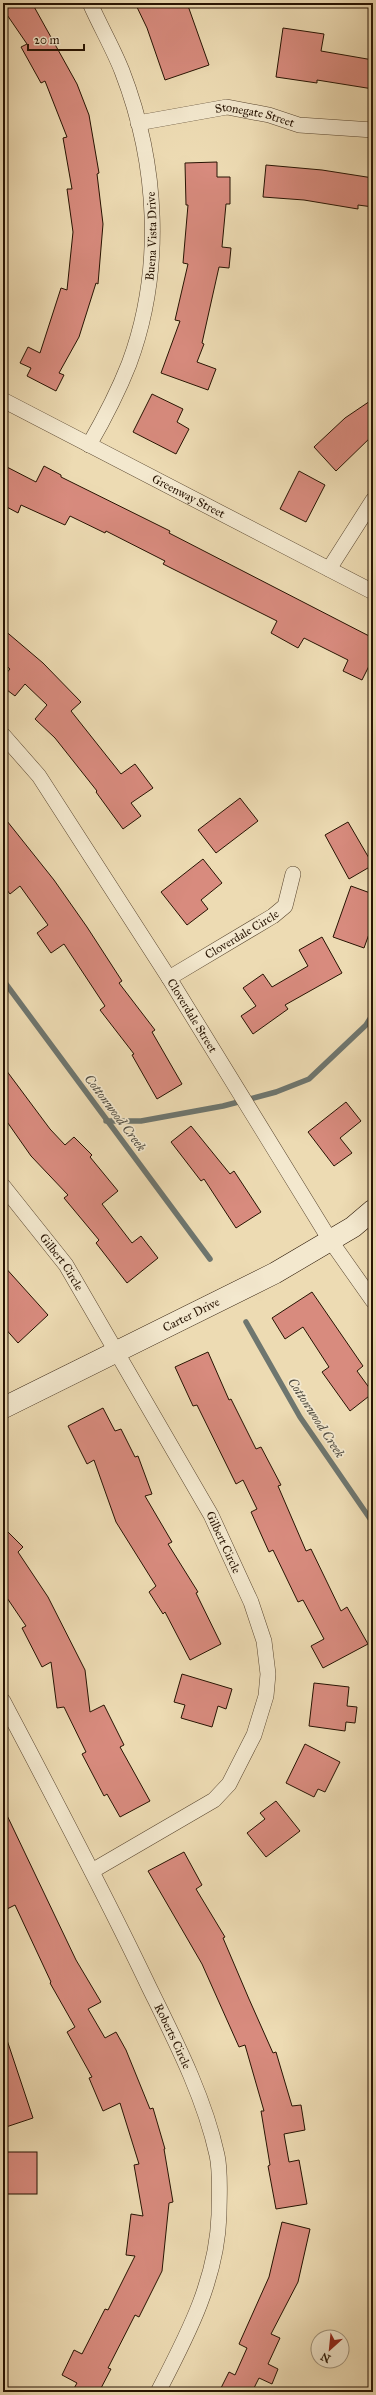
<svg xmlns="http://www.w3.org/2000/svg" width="376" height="2395" font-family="'IM FELL Great Primer',serif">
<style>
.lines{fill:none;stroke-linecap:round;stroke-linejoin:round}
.stream{stroke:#6e766f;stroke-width:5.5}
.building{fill:#d88b7e;stroke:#271302}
.street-casing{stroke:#58452e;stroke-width:16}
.secondary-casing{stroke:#271302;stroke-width:22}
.street{stroke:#f3e8ce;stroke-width:15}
.secondary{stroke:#f3e8ce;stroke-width:21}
.labels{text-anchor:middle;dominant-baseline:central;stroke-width:3.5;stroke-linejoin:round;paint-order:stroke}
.street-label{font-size:12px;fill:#271302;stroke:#f3e8ce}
.water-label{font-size:13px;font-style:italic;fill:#514d42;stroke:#f3e8ce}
</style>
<rect width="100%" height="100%" fill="#eddbb3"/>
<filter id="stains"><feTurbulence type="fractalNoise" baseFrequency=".005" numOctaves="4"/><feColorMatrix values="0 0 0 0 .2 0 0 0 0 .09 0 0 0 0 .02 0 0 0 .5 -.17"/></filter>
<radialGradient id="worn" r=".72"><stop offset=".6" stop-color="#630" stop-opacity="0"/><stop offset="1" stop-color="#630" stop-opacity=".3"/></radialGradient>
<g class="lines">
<!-- stream -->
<g class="stream">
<polyline points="3,980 210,1259"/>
<polyline points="106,1121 141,1121 223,1106 276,1092 309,1079 366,1025 373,1014"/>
<polyline points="246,1322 300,1417 373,1523"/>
</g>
</g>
<!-- building -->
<g class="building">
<polygon points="3,3 32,3 77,84 89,115 99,173 97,174 103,224 98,284 96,283 79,337 59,373 64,375 56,391 27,376 31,368 20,363 28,347 40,353 61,288 67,290 73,232 67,189 72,189 63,138 67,137 45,81 41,83 21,47 27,44 3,9"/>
<polygon points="135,3 187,3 209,65 165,80 147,28"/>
<polygon points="283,28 324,34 321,51 373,60 373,89 317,80 317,83 276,77"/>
<polygon points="217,162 217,177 230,177 230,204 226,204 222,247 231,248 229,268 219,267 202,343 204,344 197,362 216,369 208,390 161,373 180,321 175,320 188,264 183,263 188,205 186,205 185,163"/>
<polygon points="266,165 322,170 373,178 373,207 358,205 358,209 304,200 263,197"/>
<polygon points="152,394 183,409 177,422 189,429 176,454 133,432"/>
<polygon points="373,399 373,435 336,471 314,447 345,418"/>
<polygon points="3,465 36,482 44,466 61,475 61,477 170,531 169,533 373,638 373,658 362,680 343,671 348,660 304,638 298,648 271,633 277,621 163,564 165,561 106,531 105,533 70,516 65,525 21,505 18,513 3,505"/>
<polygon points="299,471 325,485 306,522 280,509"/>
<polygon points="3,629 43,663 81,702 71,711 121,774 135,764 153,788 131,803 141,816 123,829 96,792 97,791 55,738 35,719 47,705 25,684 15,696 3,687 3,677 10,669 3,663"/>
<polygon points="240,798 258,821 216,853 198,830"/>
<polygon points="3,816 54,880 87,927 122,981 119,983 155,1030 152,1032 182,1084 157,1099 132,1055 134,1054 100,1010 105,1006 64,944 51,953 37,933 48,925 20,886 10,894 3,885"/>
<polygon points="348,822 373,865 349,879 325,835"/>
<polygon points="203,859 222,883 201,900 208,909 187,925 161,892"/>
<polygon points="351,886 373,894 373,923 364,948 333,937"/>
<polygon points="322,937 342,973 285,1005 288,1009 253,1034 241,1016 256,1006 243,988 263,974 272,987 308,966 299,950"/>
<polygon points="3,1066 50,1129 65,1145 74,1137 92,1155 90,1157 118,1191 102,1204 132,1243 141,1236 158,1258 127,1283 96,1243 99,1240 64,1198 68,1195 31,1156 3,1116"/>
<polygon points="346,1102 361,1121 340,1138 352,1153 334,1166 308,1132"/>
<polygon points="191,1126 230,1174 234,1171 261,1212 236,1228 204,1179 201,1181 171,1142"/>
<polygon points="3,1265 48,1315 18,1343 3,1326"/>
<polygon points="312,1292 363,1366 357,1371 373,1393 350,1411 322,1372 329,1367 303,1327 285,1339 272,1318"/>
<polygon points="208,1352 229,1400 231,1399 256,1449 261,1447 281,1485 278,1486 306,1551 311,1549 341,1611 347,1607 368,1644 323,1668 311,1646 324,1639 303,1600 298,1602 273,1550 269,1552 251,1512 257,1509 243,1480 236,1484 197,1405 193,1406 175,1367"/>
<polygon points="103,1408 115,1431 121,1429 135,1457 138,1456 152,1494 145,1496 172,1542 168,1544 198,1592 196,1593 221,1644 190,1660 165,1612 163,1614 149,1592 156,1586 116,1522 94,1460 87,1464 68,1426"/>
<polygon points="3,1527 23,1547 18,1552 48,1597 85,1670 90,1712 104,1705 124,1745 120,1747 150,1801 120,1817 107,1794 104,1796 82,1754 86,1752 64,1707 57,1708 51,1662 42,1667 22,1628 26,1626 3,1592"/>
<polygon points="182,1674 232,1689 226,1709 218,1706 212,1727 181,1718 185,1705 174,1702"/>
<polygon points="314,1683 349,1687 347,1706 357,1707 355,1723 346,1722 345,1731 309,1726"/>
<polygon points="305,1744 340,1762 325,1792 318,1789 314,1797 286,1783"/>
<polygon points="276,1801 300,1831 266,1857 247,1833 265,1819 260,1813"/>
<polygon points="3,1807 76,1960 101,2002 88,2009 105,2038 116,2032 126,2050 150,2109 153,2108 165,2149 164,2149 173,2202 169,2203 162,2271 139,2317 135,2315 108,2368 111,2369 99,2392 72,2392 77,2383 62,2375 74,2350 82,2354 105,2309 108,2310 135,2256 126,2255 131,2214 143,2216 134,2165 139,2164 120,2103 103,2111 89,2078 92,2077 67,2032 75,2027 50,1983 51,1982 15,1905 3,1911"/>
<polygon points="184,1852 202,1885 196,1889 225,1937 223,1938 249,1999 273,2053 276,2052 292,2106 301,2105 305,2130 284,2134 289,2162 299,2160 307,2204 276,2209 268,2166 270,2165 261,2111 264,2111 245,2045 239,2047 202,1964 148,1871"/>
<polygon points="3,2037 6,2037 33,2118 3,2128"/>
<rect x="3" y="2152" width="34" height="42"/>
<polygon points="282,2222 310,2229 298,2282 271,2334 280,2338 268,2364 278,2369 272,2384 259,2378 252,2392 219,2392 229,2372 235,2375 247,2348 239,2344 269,2277"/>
</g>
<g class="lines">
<!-- street casing -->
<g class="street-casing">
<g id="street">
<path id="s1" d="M138,123L227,107L269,115L299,125L373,130"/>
<path id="s2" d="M3,400L373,592"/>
<path id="s3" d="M89,445C104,419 118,392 129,364C164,270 158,164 122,71C113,48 100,26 90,3"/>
<polyline points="329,569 373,500"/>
<path id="s4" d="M3,735L39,776L169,978L330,1240L373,1301"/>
<path id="s5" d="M169,978L273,916L285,906L293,874"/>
<path id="s6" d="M3,1186L66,1265L211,1515L251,1602L264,1641L268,1674L266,1696L254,1735L229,1784L214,1800L92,1871"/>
<path id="s7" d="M3,1701C53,1796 103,1890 149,1987C175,2040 204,2096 217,2155C221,2173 219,2196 219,2215C217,2280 187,2336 158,2392"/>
</g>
</g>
<!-- secondary casing -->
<g class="secondary-casing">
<g id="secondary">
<path id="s8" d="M3,1408L275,1273L353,1227L373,1210"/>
</g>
</g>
<!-- street -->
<use href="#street" class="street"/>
<!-- secondary -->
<use href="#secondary" class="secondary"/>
</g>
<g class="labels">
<!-- street labels -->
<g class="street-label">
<text stroke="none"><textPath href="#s1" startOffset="119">Stonegate Street</textPath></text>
<text stroke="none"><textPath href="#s3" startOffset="221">Buena Vista Drive</textPath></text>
<text stroke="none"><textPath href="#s2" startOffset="209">Greenway Street</textPath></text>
<text stroke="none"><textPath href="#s5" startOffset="85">Cloverdale Circle</textPath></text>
<text stroke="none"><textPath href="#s4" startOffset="339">Cloverdale Street</textPath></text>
<text stroke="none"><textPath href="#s6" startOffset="96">Gilbert Circle</textPath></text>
<text stroke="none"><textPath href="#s8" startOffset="210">Carter Drive</textPath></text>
<text stroke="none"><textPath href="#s6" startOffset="420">Gilbert Circle</textPath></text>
<text stroke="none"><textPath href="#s7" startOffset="376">Roberts Circle</textPath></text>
</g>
<!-- water labels -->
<g class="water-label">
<text transform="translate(115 1113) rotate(53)">Cottonwood Creek</text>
<text transform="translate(316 1418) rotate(57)">Cottonwood Creek</text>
</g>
</g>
<!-- margin -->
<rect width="376" height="2395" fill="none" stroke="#eddbb3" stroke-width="16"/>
<rect x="4" y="4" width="368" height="2387" fill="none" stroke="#271302" stroke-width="2"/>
<rect x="8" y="8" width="360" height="2379" fill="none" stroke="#271302"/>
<!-- north arrow -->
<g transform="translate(330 2349) rotate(207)"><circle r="19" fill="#f3e8ce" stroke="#a1937c"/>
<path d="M0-3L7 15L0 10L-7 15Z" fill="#8f2418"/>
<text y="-6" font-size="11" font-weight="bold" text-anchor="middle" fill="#271302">N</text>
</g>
<!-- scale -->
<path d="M28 44v6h56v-6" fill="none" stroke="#271302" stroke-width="2"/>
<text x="34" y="44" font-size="12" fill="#271302" stroke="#f3e8ce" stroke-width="3" paint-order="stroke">20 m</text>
<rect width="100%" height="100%" filter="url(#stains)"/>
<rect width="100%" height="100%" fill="url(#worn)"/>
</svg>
